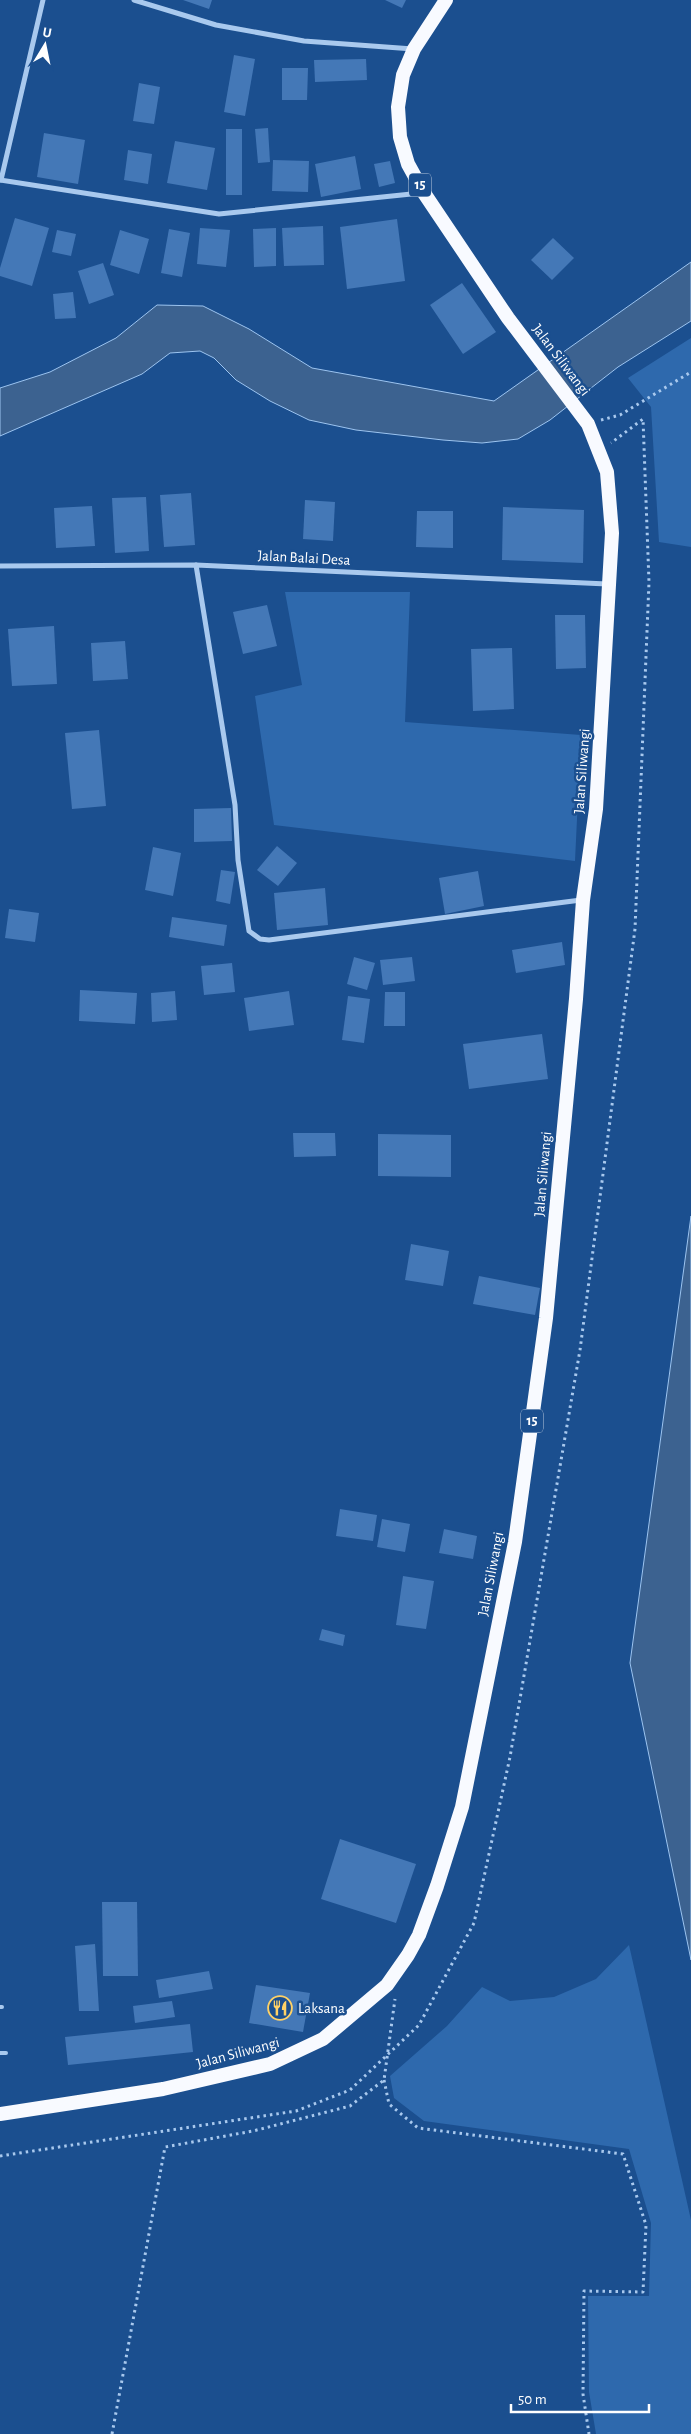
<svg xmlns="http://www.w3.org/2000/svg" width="691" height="2434" font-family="'Alegreya Sans',sans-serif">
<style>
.green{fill:#2e69ad}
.water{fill:#3c6290;stroke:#9cc4f0}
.building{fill:#4478b7}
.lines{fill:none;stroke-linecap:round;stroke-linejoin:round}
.path{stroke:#a9c9ee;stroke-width:3;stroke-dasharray:2.5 4;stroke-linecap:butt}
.service{stroke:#a9c9ee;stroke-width:4}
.minor{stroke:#a9c9ee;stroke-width:5}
.trunk{stroke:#f8faff;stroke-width:14}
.labels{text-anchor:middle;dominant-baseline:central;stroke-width:5;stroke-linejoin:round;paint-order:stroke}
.shield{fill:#1b4f8f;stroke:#bbcadd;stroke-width:1}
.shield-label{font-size:14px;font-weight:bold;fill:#fff}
.street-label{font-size:15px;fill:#fff;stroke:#1b4f8f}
.poi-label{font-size:15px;fill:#fff;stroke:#1b4f8f;text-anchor:start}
</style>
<rect width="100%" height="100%" fill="#1b4f8f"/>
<!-- green -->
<g class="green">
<polygon points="691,338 691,547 659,542 651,407 628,378"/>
<polygon points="285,592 410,592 405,722 581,735 575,861 274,825 255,696 302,685"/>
<polygon points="629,1945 691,2220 691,2434 596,2434 589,2392 588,2296 649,2296 651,2223 629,2149 424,2121 394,2098 390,2076 447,2026 482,1987 510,2001 554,1997 596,1979"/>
</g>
<!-- water -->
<g class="water">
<polygon points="691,262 691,321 618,367 550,420 518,439 482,443 443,440 356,430 309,420 270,401 236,380 214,358 200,351 170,353 142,374 0,436 0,388 50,372 116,338 157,305 203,306 249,329 312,368 494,401"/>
<polygon points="691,1216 691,1960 630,1663"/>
</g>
<!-- building -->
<g class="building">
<polygon points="183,0 212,0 209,9"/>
<polygon points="385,0 406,0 402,8"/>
<polygon points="234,55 255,59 245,116 224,112"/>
<polygon points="366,59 367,80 315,82 314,60"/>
<polygon points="282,68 308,68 307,100 282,100"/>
<polygon points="139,83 160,87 154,124 133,121"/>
<polygon points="268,128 270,162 258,163 255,129"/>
<rect x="226" y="129" width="16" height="66"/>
<polygon points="44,133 85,140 78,184 37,177"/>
<polygon points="175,141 215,148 207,190 167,183"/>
<polygon points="128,150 152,154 148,184 124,180"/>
<polygon points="355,156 361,189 321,197 315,164"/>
<polygon points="273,160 309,161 308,192 272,191"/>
<polygon points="390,161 395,183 379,187 374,164"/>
<polygon points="15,218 49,228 32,286 0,276 0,268"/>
<polygon points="397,219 405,281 347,289 340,227"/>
<polygon points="323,226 324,265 284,266 282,228"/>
<polygon points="200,228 230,230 226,267 197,264"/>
<polygon points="276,228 276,266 254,267 253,229"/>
<polygon points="169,229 190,233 182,277 161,273"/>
<polygon points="57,230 76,234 71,256 52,252"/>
<polygon points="120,230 149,239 139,274 110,265"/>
<polygon points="553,238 574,258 552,280 531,260"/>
<polygon points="103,263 114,295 89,304 78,271"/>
<polygon points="462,283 496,332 463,354 430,305"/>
<polygon points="73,292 76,318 55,319 53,294"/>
<polygon points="191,493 195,545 164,547 160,495"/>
<polygon points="146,497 149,551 115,553 112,498"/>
<polygon points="305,500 335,502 333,541 303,539"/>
<polygon points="92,506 95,546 56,548 54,508"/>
<polygon points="503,507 584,510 583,563 502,560"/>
<polygon points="417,511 453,511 453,548 416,547"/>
<polygon points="267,605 277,646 243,654 233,612"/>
<polygon points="555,615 585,615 586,668 556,669"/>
<polygon points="54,626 57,684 12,686 8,629"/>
<polygon points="125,641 128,679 93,681 91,643"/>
<polygon points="512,648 514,709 473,711 471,649"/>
<polygon points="99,730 106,806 72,809 65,733"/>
<polygon points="231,808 232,841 194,842 194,809"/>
<polygon points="277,846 297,863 278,886 257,870"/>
<polygon points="153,847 181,853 173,896 145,890"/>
<polygon points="221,870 235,872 230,904 216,901"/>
<polygon points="478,871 484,906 445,914 439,878"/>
<polygon points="325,888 328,925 277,930 274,893"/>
<polygon points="9,909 39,913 35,942 5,938"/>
<polygon points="172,917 227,925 224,946 169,937"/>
<polygon points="562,942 565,965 516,973 512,950"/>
<polygon points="354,957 375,963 367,990 347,984"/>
<polygon points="412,957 415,981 383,985 380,960"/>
<polygon points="232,963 235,992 204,995 201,966"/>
<polygon points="80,990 137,993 135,1024 79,1021"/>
<polygon points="175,991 177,1020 152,1022 151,993"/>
<polygon points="289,991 294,1025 249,1031 244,998"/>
<polygon points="385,992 405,992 405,1026 384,1026"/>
<polygon points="348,996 370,999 364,1043 342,1040"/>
<polygon points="542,1034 548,1079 469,1089 463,1044"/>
<polygon points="293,1133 335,1133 336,1156 294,1157"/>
<polygon points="378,1134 451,1135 451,1177 378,1176"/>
<polygon points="411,1244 449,1251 443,1286 405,1280"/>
<polygon points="479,1276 540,1288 535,1315 473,1304"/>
<polygon points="340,1509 377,1515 373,1541 336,1536"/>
<polygon points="382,1519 410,1524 405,1552 377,1547"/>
<polygon points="444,1529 477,1536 473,1559 439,1553"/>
<polygon points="403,1576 434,1581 426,1629 396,1625"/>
<polygon points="322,1629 345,1635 343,1646 319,1640"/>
<polygon points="340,1839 416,1864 396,1923 321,1899"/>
<polygon points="102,1902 137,1902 138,1976 103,1976"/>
<polygon points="95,1944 99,2011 79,2011 75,1946"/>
<polygon points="209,1971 213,1989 159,1998 156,1980"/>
<polygon points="256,1985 310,1993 303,2032 249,2023"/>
<polygon points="172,2001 175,2017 135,2023 133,2006"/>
<polygon points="190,2024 193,2052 68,2065 65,2037"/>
</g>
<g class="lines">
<!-- path -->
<g class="path">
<polyline points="601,420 620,415 691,372"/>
<polyline points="384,2080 389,2104 418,2128 623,2154 646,2225 643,2292 584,2291 583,2394 589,2434"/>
<polyline points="0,2156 296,2111 350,2090 419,2025 474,1923 510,1757 580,1350 635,929 649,582 643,419 611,443"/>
<polyline points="112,2434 165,2147 253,2131 350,2106 384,2080 395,1999"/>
</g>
<!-- service -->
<g class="service">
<polyline points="0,2007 2,2007"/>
<polyline points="0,2053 6,2053"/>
</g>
<!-- minor -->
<g class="minor">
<polyline points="134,0 216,25 304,41 413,49"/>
<polyline points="0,180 219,214 421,193"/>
<polyline points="1,180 43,0"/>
<polyline points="196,565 235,805 238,860 249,931 260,939 269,940 581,900"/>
<polyline points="0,566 196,565 607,584"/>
</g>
<!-- trunk -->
<polyline class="trunk" points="0,2114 163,2089 270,2064 323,2039 387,1985 408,1955 419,1935 437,1886 462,1807 515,1542 546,1318 576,999 583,900 596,809 612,533 607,472 588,424 508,318 424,193 408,164 400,137 398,107 403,75 414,49 446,0"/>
</g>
<!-- icons -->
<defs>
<g id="restaurant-ring" transform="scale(1.25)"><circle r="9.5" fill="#1b4f8f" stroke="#ffd166" stroke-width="1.5"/><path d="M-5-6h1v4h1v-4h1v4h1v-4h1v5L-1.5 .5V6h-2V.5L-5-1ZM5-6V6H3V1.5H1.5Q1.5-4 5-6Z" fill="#ffd166"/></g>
</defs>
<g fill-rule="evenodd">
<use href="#restaurant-ring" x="280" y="2008"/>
</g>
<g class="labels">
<!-- shield labels -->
<g class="shield">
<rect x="409" y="173.5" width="22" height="23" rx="4"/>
<rect x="521" y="1409.5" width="22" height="23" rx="4"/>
</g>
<g class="shield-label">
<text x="420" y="185">15</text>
<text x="532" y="1421">15</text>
</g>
<!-- street labels -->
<g class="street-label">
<text transform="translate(561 360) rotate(53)">Jalan Siliwangi</text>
<text transform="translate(304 558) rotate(3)">Jalan Balai Desa</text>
<text transform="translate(582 771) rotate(-86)">Jalan Siliwangi</text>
<text transform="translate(543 1174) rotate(-85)">Jalan Siliwangi</text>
<text transform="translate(491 1574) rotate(-79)">Jalan Siliwangi</text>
<text transform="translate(238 2053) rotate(-15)">Jalan Siliwangi</text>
</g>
<!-- poi labels -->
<g class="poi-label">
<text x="298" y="2008">Laksana</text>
</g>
</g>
<!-- north arrow -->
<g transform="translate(45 45) rotate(10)" stroke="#1b4f8f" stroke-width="4" paint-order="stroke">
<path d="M0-4L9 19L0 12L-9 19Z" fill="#ffffff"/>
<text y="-8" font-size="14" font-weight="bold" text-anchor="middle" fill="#ffffff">U</text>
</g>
<!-- scale -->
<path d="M511 2404v8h138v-8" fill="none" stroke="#ffffff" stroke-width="2.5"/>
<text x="518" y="2404" font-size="15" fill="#ffffff" stroke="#1b4f8f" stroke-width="4" paint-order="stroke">50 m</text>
</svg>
